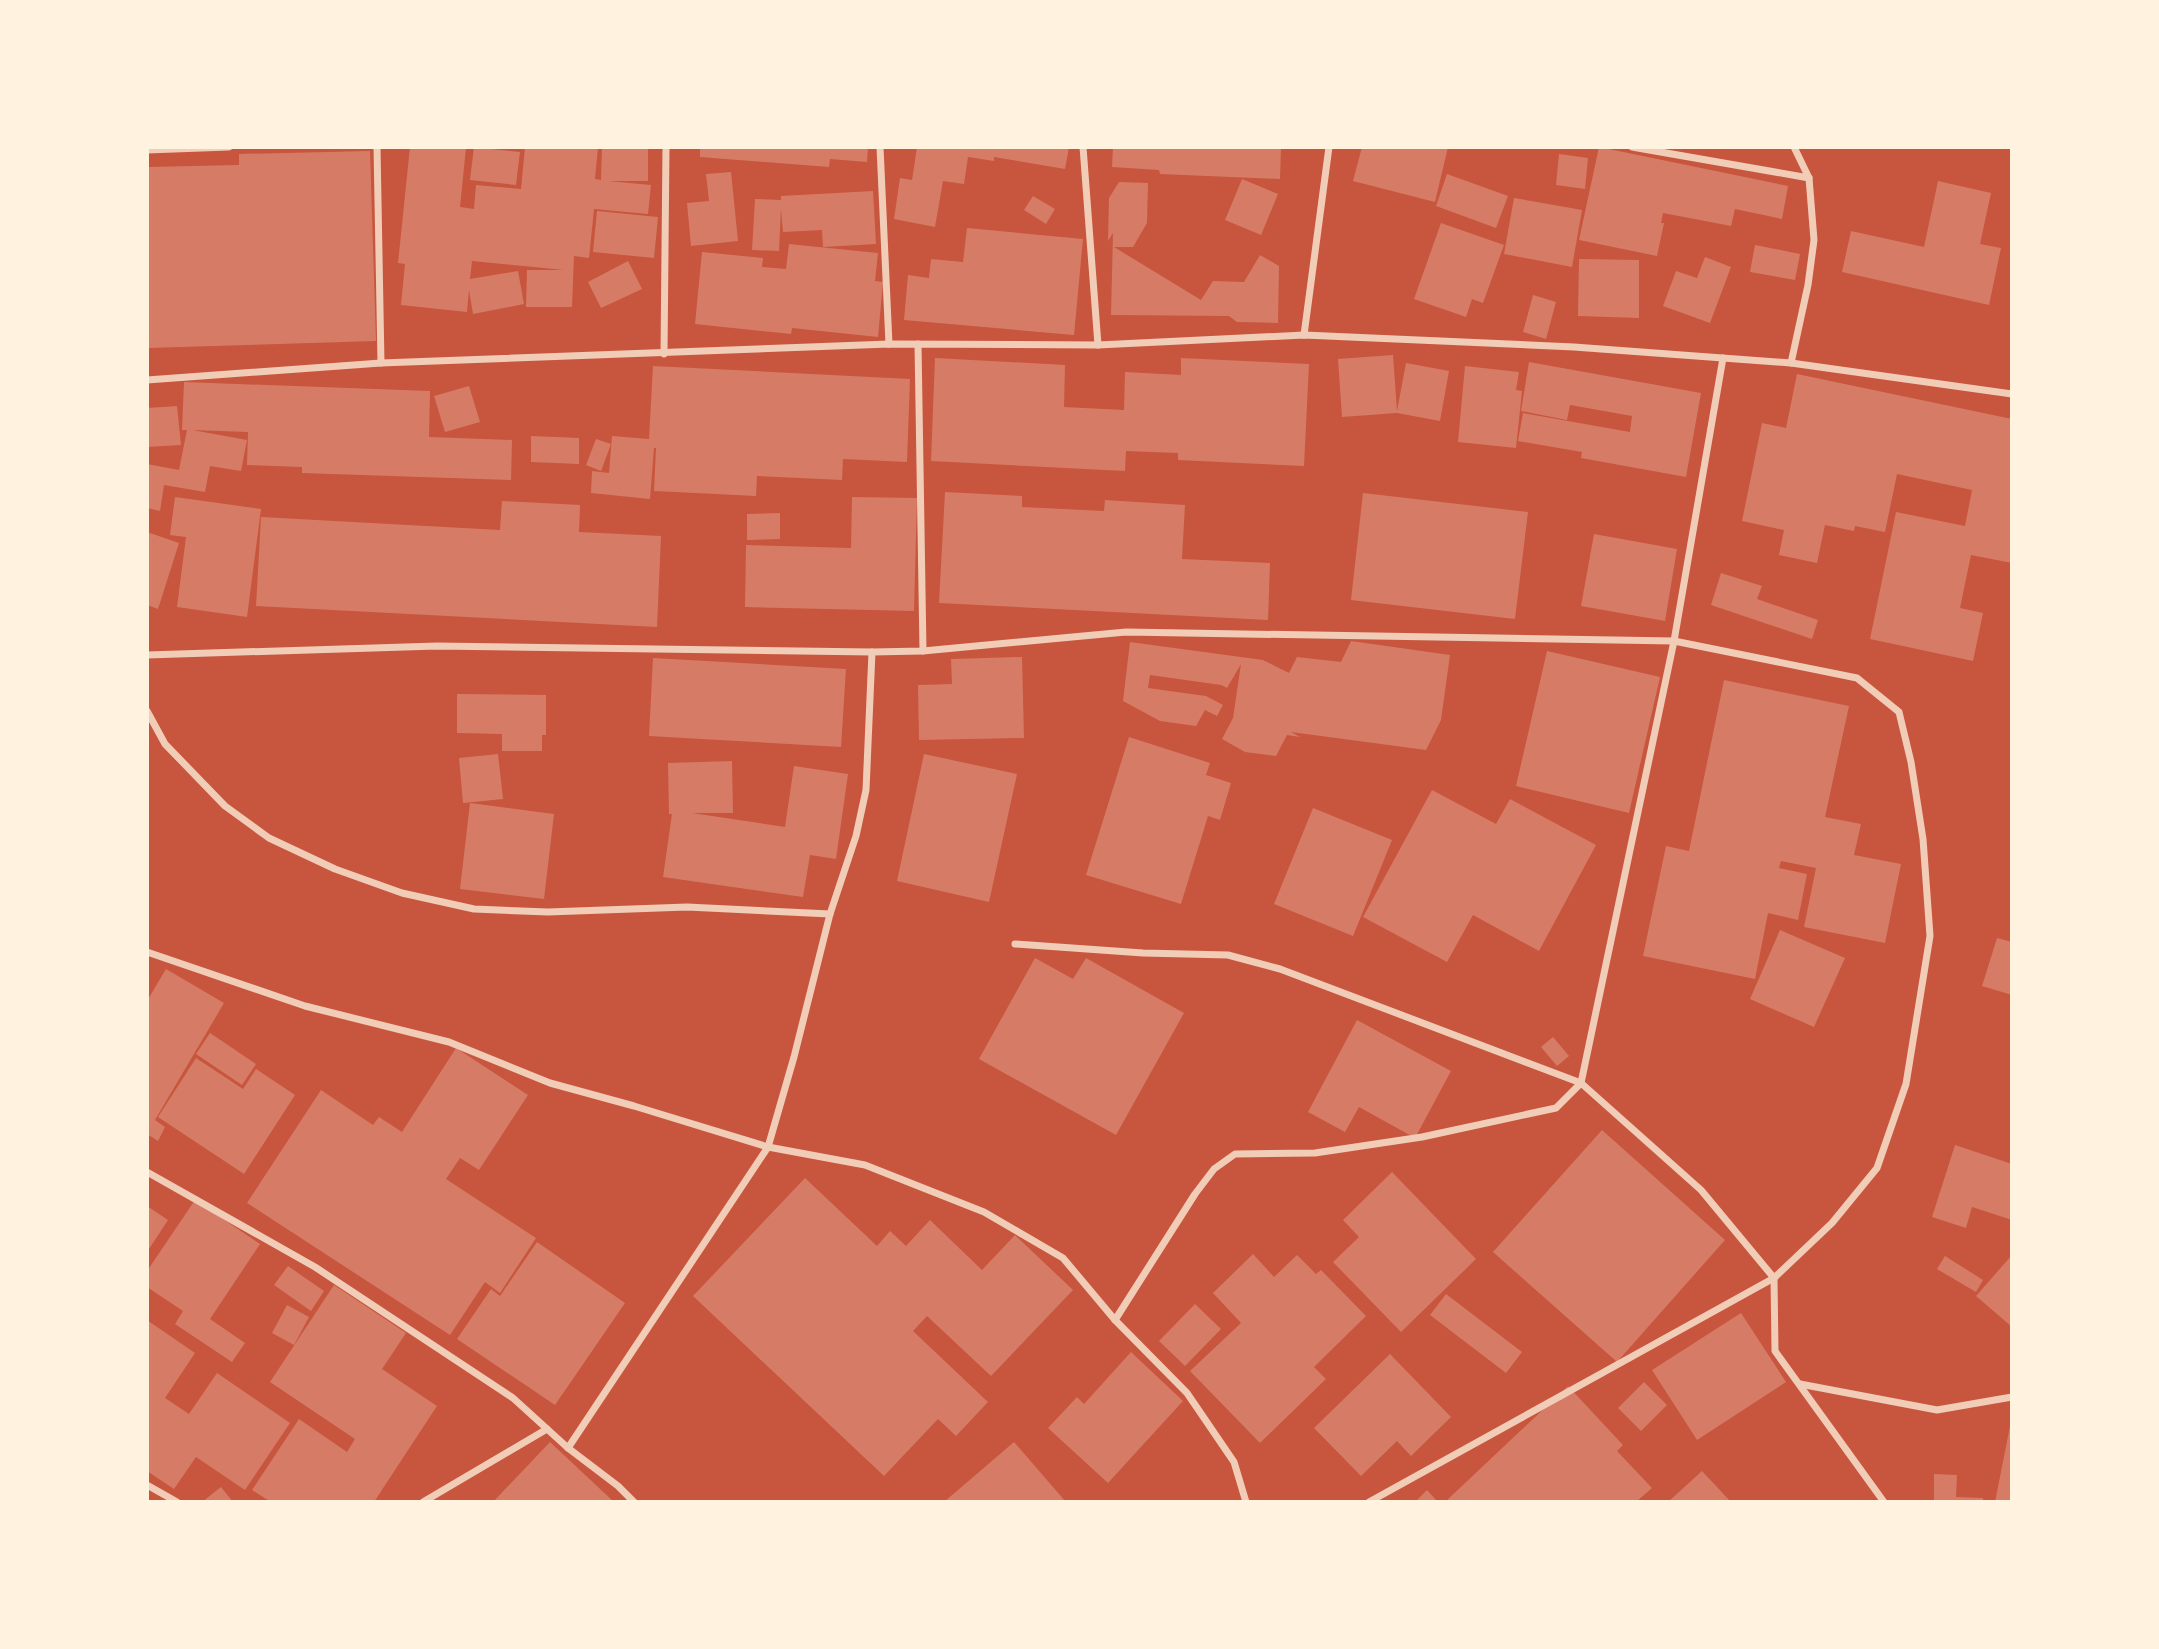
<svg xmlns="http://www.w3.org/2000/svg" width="2159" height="1649" font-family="'Times New Roman',serif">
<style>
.building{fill:#d67c66}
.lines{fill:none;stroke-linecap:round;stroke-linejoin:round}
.minor{stroke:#f1ccb7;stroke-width:7}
</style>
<rect width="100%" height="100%" fill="#c8553d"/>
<!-- building -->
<g class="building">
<polygon points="410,147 466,148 460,207 474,209 476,185 521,189 525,147 598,147 595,179 601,180 602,147 648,147 648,181 608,181 651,185 648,214 594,209 589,258 574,256 572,307 526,307 527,270 564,270 472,261 470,279 518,271 524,304 473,314 469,290 467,312 401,305 405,264 398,263"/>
<polygon points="474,147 520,152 516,185 470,180"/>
<polygon points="700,147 868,147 867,162 830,159 829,167 700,157"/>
<polygon points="917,147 1069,147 1065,169 994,157 994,161 968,157 964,184 943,181 935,227 894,219 900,178 912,180"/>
<polygon points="1113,147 1281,147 1280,179 1160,174 1159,170 1112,167"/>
<polygon points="1362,147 1448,147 1435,202 1353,181"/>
<polygon points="1599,147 1788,186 1782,219 1735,209 1731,226 1663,213 1661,223 1664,223 1657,256 1579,240"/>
<polygon points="370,151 376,341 147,348 147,167 239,165 239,154"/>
<polygon points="1559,154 1588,158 1585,189 1556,185"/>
<polygon points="731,172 738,241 691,246 687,203 709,201 706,174"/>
<polygon points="1447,174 1508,196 1496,228 1436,206"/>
<polygon points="1242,179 1278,194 1261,235 1225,220"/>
<polygon points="1938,181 1991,193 1980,244 2001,248 1989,305 1842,272 1851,231 1924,247"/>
<polygon points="1119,182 1148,183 1147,223 1133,247 1114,247 1201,300 1213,281 1244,282 1260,255 1279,266 1278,323 1237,322 1229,316 1111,315 1113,233 1108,241 1109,198"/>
<polygon points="873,191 876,244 823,247 822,230 783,232 781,209 779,251 752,250 755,199 781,200 781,196"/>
<polygon points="1033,196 1055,209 1046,224 1024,210"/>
<polygon points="1514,198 1582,210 1572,267 1504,254"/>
<polygon points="597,211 658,217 654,258 593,252"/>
<polygon points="1441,223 1504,245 1483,303 1472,299 1466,317 1414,299"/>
<polygon points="967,228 1083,239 1074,335 904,320 908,275 929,278 931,259 963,262"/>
<polygon points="789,244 878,253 875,281 883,282 878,337 792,328 791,334 695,324 702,252 763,258 762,267 786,269"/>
<polygon points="1755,245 1800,254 1795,280 1750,272"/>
<polygon points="1705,257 1731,267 1710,323 1663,306 1676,271 1697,278"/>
<polygon points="1579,259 1639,260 1639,318 1578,316"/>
<polygon points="628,261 642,289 601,308 588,282"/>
<polygon points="1533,295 1556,302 1546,339 1523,332"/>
<polygon points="1393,355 1397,411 1406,363 1449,371 1440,421 1397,413 1342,417 1338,359"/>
<polygon points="935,358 1065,365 1064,407 1124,410 1125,372 1181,375 1181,358 1309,364 1304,466 1178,460 1178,453 1126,451 1125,471 931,461"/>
<polygon points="1529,362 1701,393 1686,477 1581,458 1582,452 1518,441 1523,413 1630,432 1632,416 1570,405 1567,420 1521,411"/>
<polygon points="653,366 910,379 907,462 843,459 842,480 757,476 756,496 654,491 656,448 654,448 650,499 591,493 592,471 609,473 612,436 649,439"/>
<polygon points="1465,366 1519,372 1516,390 1522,391 1516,448 1458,442"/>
<polygon points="1797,374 2012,419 2012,563 1971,555 1960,608 1983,613 1973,661 1870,639 1896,512 1965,526 1972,490 1897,474 1885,532 1855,526 1854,531 1825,525 1817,563 1779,555 1784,530 1742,521 1762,423 1786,428"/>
<polygon points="184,382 430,391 429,437 512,440 511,480 302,473 302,467 247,465 248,432 192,430 247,440 241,471 210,466 205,492 164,485 160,511 147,508 147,464 179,470 187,430 182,430"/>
<polygon points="469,386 480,422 445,432 434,396"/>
<polygon points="177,406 181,445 147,447 147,408"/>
<polygon points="531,436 579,438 579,464 531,462"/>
<polygon points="596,439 611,444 601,471 586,465"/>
<polygon points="945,492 1022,496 1022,507 1104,511 1105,500 1185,505 1182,559 1270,563 1268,620 939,603"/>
<polygon points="1363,493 1528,512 1515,619 1351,600"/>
<polygon points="175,497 261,509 247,617 177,607 186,537 170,535"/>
<polygon points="852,497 917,498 914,611 745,607 746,545 851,548"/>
<polygon points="502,501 580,505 579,532 661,536 657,627 256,606 261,517 500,530"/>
<polygon points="780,513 780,539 747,540 747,514"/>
<polygon points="147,532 179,543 158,609 147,605"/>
<polygon points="1594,534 1677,549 1665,621 1581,606"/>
<polygon points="1721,573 1762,586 1757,599 1818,620 1812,639 1711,605"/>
<polygon points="1351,641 1450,655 1441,720 1426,750 1291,732 1300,737 1287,735 1276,756 1245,752 1222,739 1233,718 1241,664 1227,688 1221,685 1150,675 1148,688 1206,696 1223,705 1217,716 1205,710 1196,726 1160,721 1123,701 1130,642 1263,660 1289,673 1297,657 1341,662"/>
<polygon points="1547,651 1660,677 1629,813 1516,786"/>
<polygon points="1022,657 1024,738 919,740 918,685 952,684 951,659"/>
<polygon points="653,658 846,669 841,747 649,736"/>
<polygon points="1724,680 1849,706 1825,817 1861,824 1854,855 1901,864 1885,943 1804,927 1816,868 1781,861 1779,868 1807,874 1798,920 1768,913 1755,979 1643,956 1666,846 1689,851"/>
<polygon points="457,694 546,695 546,735 542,735 542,751 502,751 502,734 457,733"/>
<polygon points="1129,737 1210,763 1206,775 1231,783 1220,820 1208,816 1181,904 1086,875"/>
<polygon points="498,754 503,799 463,803 459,758"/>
<polygon points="924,754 1017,774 989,902 897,881"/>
<polygon points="732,761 733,813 692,813 785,827 794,766 848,774 836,859 810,855 803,897 663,877 672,814 669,814 668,763"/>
<polygon points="1432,790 1496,824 1510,799 1596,845 1539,951 1473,915 1447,962 1363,917"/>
<polygon points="470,803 554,814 544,899 460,889"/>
<polygon points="1313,808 1392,840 1353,936 1274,904"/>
<polygon points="1780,930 1845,958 1814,1027 1750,999"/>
<polygon points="1997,938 2012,942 2012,995 1982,986"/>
<polygon points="1035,958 1073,979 1086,958 1184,1013 1116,1135 979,1059"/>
<polygon points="166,969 224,1003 155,1120 165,1127 158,1141 147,1134 147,1001"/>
<polygon points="1357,1020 1451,1071 1415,1138 1359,1107 1345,1132 1308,1112"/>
<polygon points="210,1033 256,1064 242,1085 196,1054"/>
<polygon points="1553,1037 1569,1056 1557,1066 1541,1047"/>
<polygon points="456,1048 528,1095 479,1170 460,1158 446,1179 536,1238 500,1293 485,1282 450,1335 247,1203 321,1090 373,1125 379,1117 402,1132"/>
<polygon points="196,1058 243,1089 256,1069 295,1095 244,1174 158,1117"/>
<polygon points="1602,1130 1725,1240 1617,1362 1493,1252"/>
<polygon points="1955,1145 2012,1164 2012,1220 1972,1207 1966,1228 1932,1217"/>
<polygon points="1392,1172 1476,1259 1401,1332 1333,1262 1359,1237 1343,1220"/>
<polygon points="805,1178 877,1246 890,1231 906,1246 930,1220 982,1270 1015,1235 1073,1290 991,1376 927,1316 913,1331 988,1402 956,1436 938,1419 884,1476 693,1296"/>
<polygon points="195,1200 260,1244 210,1319 245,1343 232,1362 175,1324 183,1311 147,1287 147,1271"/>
<polygon points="147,1206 168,1220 147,1252"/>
<polygon points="537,1242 625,1303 555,1405 457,1339 491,1289 500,1296"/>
<polygon points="1253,1254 1274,1277 1297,1255 1316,1274 1321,1270 1366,1316 1314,1367 1326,1379 1260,1443 1190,1371 1241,1323 1213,1293"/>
<polygon points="2012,1255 2012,1327 1976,1296"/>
<polygon points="1945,1256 1983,1280 1976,1292 1937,1269"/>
<polygon points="288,1266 324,1291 311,1311 274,1285"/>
<polygon points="334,1285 406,1333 382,1369 437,1406 374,1502 271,1502 252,1490 299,1419 347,1452 355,1439 270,1382"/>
<polygon points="1446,1294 1522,1352 1506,1373 1430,1315"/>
<polygon points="1195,1304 1221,1329 1185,1366 1159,1341"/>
<polygon points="287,1305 309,1317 294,1345 272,1333"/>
<polygon points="1741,1313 1786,1382 1697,1440 1652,1370"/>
<polygon points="147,1320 195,1353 165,1398 189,1414 217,1373 290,1423 245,1490 196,1457 174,1489 147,1471"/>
<polygon points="1131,1352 1183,1401 1108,1483 1048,1428 1077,1397 1084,1404"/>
<polygon points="1390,1354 1451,1417 1411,1456 1397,1441 1361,1476 1314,1428"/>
<polygon points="1644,1382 1667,1405 1641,1431 1618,1408"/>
<polygon points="1568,1386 1623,1445 1617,1451 1652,1488 1636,1502 1445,1502"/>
<polygon points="2011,1421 2012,1502 1995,1502"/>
<polygon points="550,1442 614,1502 493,1502"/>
<polygon points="1014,1442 1066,1502 944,1502"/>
<polygon points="1702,1471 1731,1502 1668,1502"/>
<polygon points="1934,1474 1957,1475 1956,1497 1983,1498 1983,1502 1934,1502"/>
<polygon points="221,1487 233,1502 202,1502"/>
<polygon points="1427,1490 1438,1502 1415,1502"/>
</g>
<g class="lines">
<!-- minor -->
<g class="minor">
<polyline points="377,147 381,363"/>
<polyline points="880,147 889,344"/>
<polyline points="1083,147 1098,345"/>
<polyline points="1632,147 1809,178"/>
<polyline points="147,150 229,147"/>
<polyline points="1304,335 1329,147"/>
<polyline points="918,344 923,651"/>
<polyline points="664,354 666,147"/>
<polyline points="1791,363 1808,285 1814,240 1809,178 1794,147"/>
<polyline points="147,380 381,363 889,344 1098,345 1304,335 1574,347 1791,363 2012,394"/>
<polyline points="147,655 437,646 872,652 923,651 1126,632 1674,641 1857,678 1899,712 1911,762 1923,839 1930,936 1906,1084 1877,1168 1832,1223 1774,1278 1369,1502"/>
<polyline points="147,711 165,744 225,806 269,838 335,869 402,893 474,909 548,912 687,907 830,914"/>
<polyline points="1015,944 1143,953 1228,955 1280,969 1581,1083 1701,1190 1774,1278 1775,1351 1884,1502"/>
<polyline points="147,952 305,1006 449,1042 550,1083 634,1106 768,1147 865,1165 984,1212 1063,1258 1115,1320 1187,1393 1234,1462 1246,1502"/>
<polyline points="147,1172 315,1267 513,1398 568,1448 618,1486 634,1502"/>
<polyline points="1115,1320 1195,1194 1214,1169 1235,1154 1315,1153 1422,1137 1556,1108 1581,1083 1674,641 1723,358"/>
<polyline points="1800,1384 1937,1410 2012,1397"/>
<polyline points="568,1448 768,1147 794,1057 830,914 856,836 866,790 872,652"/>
<polyline points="147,1485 177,1502"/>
<polyline points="423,1502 547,1429"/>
</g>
</g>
<!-- border -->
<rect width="2159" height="1649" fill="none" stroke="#fff3e0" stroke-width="298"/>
</svg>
